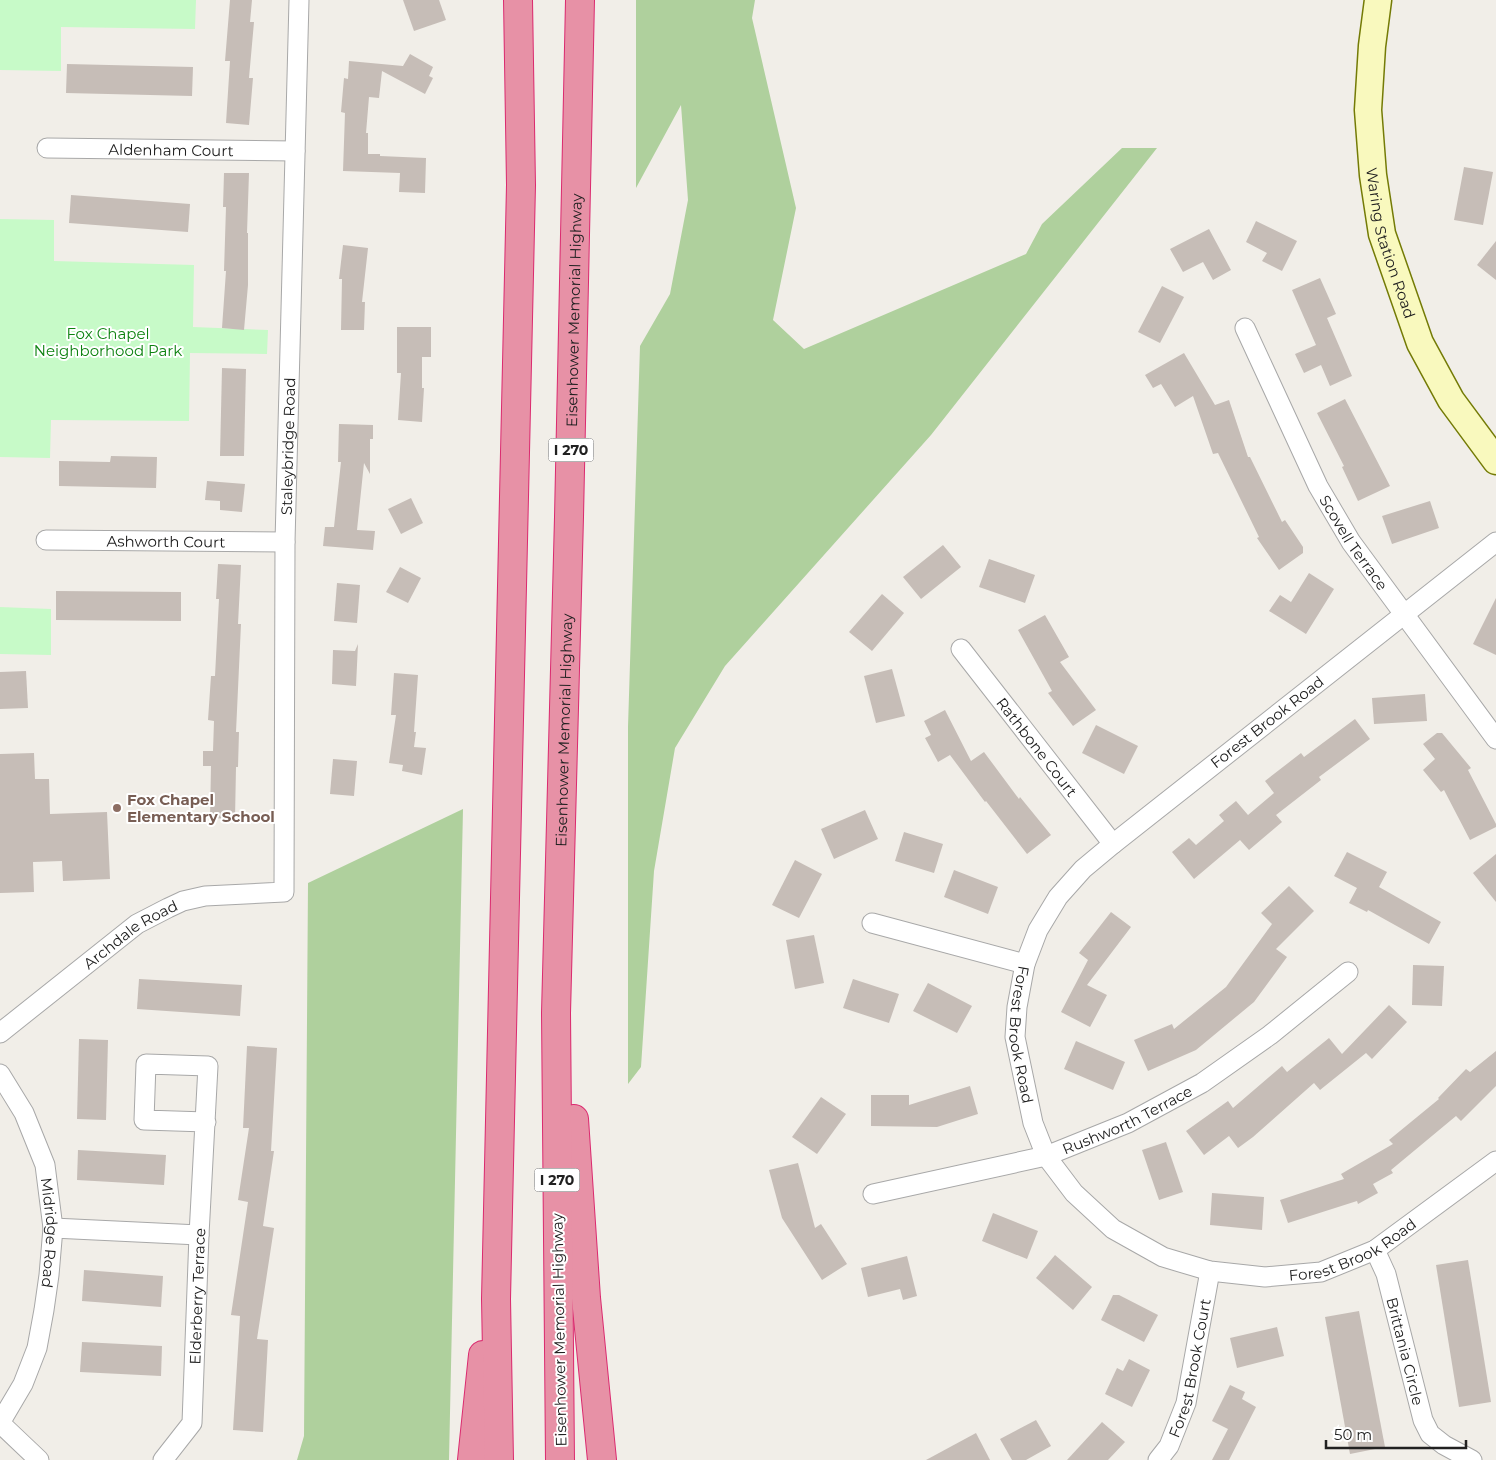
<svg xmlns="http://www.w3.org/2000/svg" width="1496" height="1460" font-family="Montserrat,sans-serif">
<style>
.forest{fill:#afd09d}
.park{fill:#c7fac8}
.building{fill:#c6bdb7}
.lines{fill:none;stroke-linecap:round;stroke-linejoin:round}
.street-casing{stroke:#a8a8a8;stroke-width:21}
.secondary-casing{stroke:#747b06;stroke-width:29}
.highway-casing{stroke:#db2a6f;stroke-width:30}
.street{stroke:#fff;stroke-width:19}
.secondary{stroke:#f9f9be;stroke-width:26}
.highway{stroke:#e791a6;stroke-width:28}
.education-dot{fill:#8d6e63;stroke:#fff;stroke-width:2}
.labels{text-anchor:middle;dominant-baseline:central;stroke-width:4;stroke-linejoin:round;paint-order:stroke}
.shield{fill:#fff;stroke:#646464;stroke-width:1}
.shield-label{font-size:14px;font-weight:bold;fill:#212121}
.street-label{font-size:15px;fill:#212121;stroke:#fff}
.park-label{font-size:15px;fill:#0d8210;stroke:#fff}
.education-label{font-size:15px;font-weight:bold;fill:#785e54;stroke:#fff;text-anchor:start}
</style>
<rect width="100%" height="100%" fill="#f1eee8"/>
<!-- forest -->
<g class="forest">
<polygon points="636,0 755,0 752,18 796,208 773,320 804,349 1026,254 1042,224 1122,148 1157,148 931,435 725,666 675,748 654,871 641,1067 628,1084 628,727 640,346 670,294 688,200 681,105 636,188"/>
<polygon points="463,809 449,1460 297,1460 304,1436 308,883"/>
</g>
<!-- park -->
<g class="park">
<polygon points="0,0 196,0 195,29 61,27 61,71 0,70"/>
<polygon points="0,219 54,220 54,261 194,265 193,327 268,330 267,354 190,353 189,421 51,420 50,458 0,457"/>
<polygon points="0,607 51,609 51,655 0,654"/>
</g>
<!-- building -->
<g class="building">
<polygon points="230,0 252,0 250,22 254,22 249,78 253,78 249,125 226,123 230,61 225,61"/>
<polygon points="403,0 439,0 446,20 414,31"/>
<polygon points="410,54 433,67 429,76 433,78 425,94 382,71 379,98 369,97 366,133 368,133 368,154 380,154 380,156 426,158 425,193 399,192 400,173 343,171 345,113 341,112 344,78 348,79 349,61 403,66"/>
<polygon points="67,64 193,67 192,96 66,93"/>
<polygon points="1464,167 1493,172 1483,225 1454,220"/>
<polygon points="224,173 249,173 247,233 248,233 248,285 244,330 222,328 226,271 224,271 226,207 223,207"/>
<polygon points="71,195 190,204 188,232 69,223"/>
<polygon points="1256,221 1297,241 1282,271 1262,261 1267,253 1246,242"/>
<polygon points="1209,229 1231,270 1213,280 1203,262 1183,272 1170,249"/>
<polygon points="1496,241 1496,280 1477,265"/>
<polygon points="343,245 368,248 362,302 365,302 364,330 341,330 342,279 339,279"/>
<polygon points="1320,278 1336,314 1327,318 1352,376 1330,386 1321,365 1304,373 1295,354 1316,345 1292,290"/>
<polygon points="1162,286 1184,297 1160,343 1138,332"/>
<polygon points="397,327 431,327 431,357 422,357 422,388 424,388 422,422 398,420 401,373 397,373"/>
<polygon points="1184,353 1215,405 1229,400 1248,457 1250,457 1282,522 1285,520 1303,547 1303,553 1279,570 1257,538 1259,537 1218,453 1213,454 1193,396 1175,407 1161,384 1153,388 1145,375"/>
<polygon points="222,368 246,369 244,456 220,456"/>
<polygon points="1345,399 1390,486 1358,501 1342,467 1344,466 1317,413"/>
<polygon points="339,424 373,425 373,439 370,439 370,474 364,463 357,530 375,531 373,550 323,546 325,527 334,527 341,462 338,462"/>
<polygon points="111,456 157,457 156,488 59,486 59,461 110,462"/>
<polygon points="207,481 245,484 242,512 220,510 220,501 205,500"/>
<polygon points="411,498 423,523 401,534 388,509"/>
<polygon points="1430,501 1439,528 1392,544 1382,516"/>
<polygon points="943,545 961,567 921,599 903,577"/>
<polygon points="989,559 1035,575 1025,603 979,587"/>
<polygon points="218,564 241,565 238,624 241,624 236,732 239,732 238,767 236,767 235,819 210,818 211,766 203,766 203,751 213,751 214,721 208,720 211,676 215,676 219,599 216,599"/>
<polygon points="400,567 421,578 408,603 386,592"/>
<polygon points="1309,573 1334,589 1306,634 1269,611 1280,595 1291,602"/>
<polygon points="337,583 360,585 357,623 334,621"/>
<polygon points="56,591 181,592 181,621 56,620"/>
<polygon points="882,594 904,613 872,651 849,632"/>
<polygon points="1496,598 1496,655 1473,644"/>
<polygon points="1045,615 1069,657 1060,662 1096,710 1073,726 1048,693 1052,691 1018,630"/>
<polygon points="358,644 356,686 332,684 333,650 355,651"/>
<polygon points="892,669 905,716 876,723 864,676"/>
<polygon points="26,671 28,708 0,709 0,672"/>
<polygon points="394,673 418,675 414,732 416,732 414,747 426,748 422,775 402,771 403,765 389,763 396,715 391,715"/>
<polygon points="1425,694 1427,721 1374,724 1372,698"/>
<polygon points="945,710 971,761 984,752 1019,799 1020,797 1051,835 1027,854 986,801 985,802 950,755 938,762 925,738 931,735 924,721"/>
<polygon points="1355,719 1370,739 1319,777 1321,780 1276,815 1282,822 1249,850 1240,840 1194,879 1172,852 1189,838 1196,845 1224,821 1219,815 1236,801 1248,815 1274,793 1265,781 1301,753 1304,757"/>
<polygon points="1096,725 1138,746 1124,774 1082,753"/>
<polygon points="1437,733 1442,733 1471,768 1468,770 1496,824 1496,827 1470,840 1444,790 1441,792 1423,770 1435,759 1423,744"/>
<polygon points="34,753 35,779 49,779 50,814 107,812 110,879 63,881 62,861 33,862 34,892 0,893 0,754"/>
<polygon points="333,759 357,761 354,796 330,794"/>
<polygon points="865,810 878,839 834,859 821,829"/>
<polygon points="904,832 943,844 934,873 895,861"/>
<polygon points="1347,852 1387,872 1379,887 1441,922 1429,944 1368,910 1367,912 1349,903 1357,888 1334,876"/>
<polygon points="1496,854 1496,902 1473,873"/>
<polygon points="795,860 822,874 799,918 772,905"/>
<polygon points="954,870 998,887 988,914 944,897"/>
<polygon points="1289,886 1314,911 1276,949 1287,957 1254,1002 1196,1050 1148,1071 1134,1040 1172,1024 1174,1029 1226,987 1272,924 1261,913"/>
<polygon points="1111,912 1131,927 1087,985 1107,995 1090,1027 1061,1012 1088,960 1079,953"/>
<polygon points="814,935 824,983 795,989 786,940"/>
<polygon points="1413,965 1444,966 1442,1006 1412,1005"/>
<polygon points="139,979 242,985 240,1016 137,1009"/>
<polygon points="853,979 899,994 889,1023 843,1008"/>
<polygon points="928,983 972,1006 957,1033 913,1011"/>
<polygon points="1389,1005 1407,1022 1372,1059 1366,1053 1320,1090 1314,1083 1253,1137 1238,1148 1229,1136 1204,1155 1186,1131 1228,1101 1233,1108 1282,1066 1287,1072 1329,1038 1342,1054"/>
<polygon points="79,1039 108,1040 106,1120 77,1119"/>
<polygon points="1076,1041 1125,1062 1113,1090 1064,1069"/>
<polygon points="247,1046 277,1048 271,1151 274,1151 263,1226 274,1228 257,1339 268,1340 263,1432 233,1430 240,1316 231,1315 248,1202 238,1200 249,1128 243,1128"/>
<polygon points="1496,1051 1496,1086 1461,1121 1456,1116 1391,1170 1393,1173 1373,1184 1378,1193 1358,1204 1357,1201 1288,1223 1280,1200 1344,1179 1341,1174 1393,1144 1389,1140 1439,1099 1438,1098 1466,1069 1470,1072"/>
<polygon points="970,1086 978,1114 937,1127 871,1126 871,1095 909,1095 909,1105"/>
<polygon points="821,1097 846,1114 817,1154 792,1137"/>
<polygon points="1166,1142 1183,1192 1159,1200 1142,1150"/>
<polygon points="78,1150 166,1155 164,1185 77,1180"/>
<polygon points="798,1163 815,1228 821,1224 847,1264 822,1280 782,1218 769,1170"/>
<polygon points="1212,1193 1264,1197 1262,1230 1210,1225"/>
<polygon points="993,1213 1038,1231 1027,1259 982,1241"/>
<polygon points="1055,1255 1092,1287 1073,1310 1036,1278"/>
<polygon points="907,1256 917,1296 903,1300 900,1289 868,1297 861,1268"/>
<polygon points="1468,1260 1491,1402 1459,1407 1436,1265"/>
<polygon points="84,1270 163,1276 161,1307 82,1301"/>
<polygon points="1113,1295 1119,1295 1158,1315 1144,1342 1101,1320"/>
<polygon points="1359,1311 1385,1447 1350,1454 1325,1317"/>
<polygon points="1277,1327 1284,1356 1237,1368 1230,1338"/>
<polygon points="82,1342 162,1346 161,1376 80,1372"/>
<polygon points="1129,1359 1150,1370 1132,1407 1105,1394 1117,1368 1123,1371"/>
<polygon points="1230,1385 1245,1392 1242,1399 1256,1407 1229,1460 1212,1460 1228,1429 1212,1421"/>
<polygon points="1036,1420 1051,1446 1026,1460 1012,1460 1000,1439"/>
<polygon points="1102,1422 1125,1442 1108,1460 1067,1460"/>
<polygon points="976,1433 990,1460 926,1460"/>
</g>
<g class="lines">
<!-- street casing -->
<g class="street-casing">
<g id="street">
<path id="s1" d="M47,148L295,151"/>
<path id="s2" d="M1245,328L1318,486L1351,542L1496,739"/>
<path id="s3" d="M46,540L285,542"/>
<path id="s4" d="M1496,542L1113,844L1083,869L1058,897L1038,930L1025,964L1017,1007L1015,1037L1033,1123L1046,1156L1074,1193L1113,1229L1163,1257L1210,1271L1265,1277L1321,1272L1375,1250L1496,1161"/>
<path id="s5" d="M961,649L1113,844"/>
<polyline points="872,923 1025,964"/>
<path id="s6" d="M0,1033L137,924L168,908L183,901L205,896L284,892L285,542L299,0"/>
<path id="s7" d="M0,1074L24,1113L45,1165L53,1228L49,1275L44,1310L37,1348L23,1384L0,1423"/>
<path id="s8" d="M873,1194L1046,1156L1128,1123L1202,1083L1270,1035L1348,972"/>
<polyline points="53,1228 199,1235"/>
<path id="s9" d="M1375,1250L1386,1274L1423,1420L1430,1434L1444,1445L1472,1460"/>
<polyline points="0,1423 39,1460"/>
<path id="s10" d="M163,1460L192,1423L199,1235L208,1066L146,1064L144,1120L206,1122"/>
<path id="s11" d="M1158,1460L1169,1446L1186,1403L1210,1271"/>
</g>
</g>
<!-- secondary casing -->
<g class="secondary-casing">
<g id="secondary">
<path id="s12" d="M1378,0L1372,46L1368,110L1373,175L1382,234L1420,343L1451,400L1496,461"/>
</g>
</g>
<!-- highway casing -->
<g class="highway-casing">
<g id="highway">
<polyline points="574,1119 586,1298 602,1460"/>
<polyline points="472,1460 483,1355"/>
<polyline points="499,1460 496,1299 521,185 518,0"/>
<path id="s13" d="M560,1460L556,1013L569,517L580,0"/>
</g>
</g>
<!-- street -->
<use href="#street" class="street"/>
<!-- secondary -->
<use href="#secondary" class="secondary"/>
<!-- highway -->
<use href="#highway" class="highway"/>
</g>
<!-- markers -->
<circle class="education-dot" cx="117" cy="808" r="5"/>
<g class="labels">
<!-- shield labels -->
<g class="shield">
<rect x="548.5" y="438.5" width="45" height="23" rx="4"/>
<rect x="534.5" y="1168.5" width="45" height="23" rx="4"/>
</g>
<g class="shield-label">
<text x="571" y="450">I 270</text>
<text x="557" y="1180">I 270</text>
</g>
<!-- street labels -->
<g class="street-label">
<text stroke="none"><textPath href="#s1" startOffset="124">Aldenham Court</textPath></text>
<text stroke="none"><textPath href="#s12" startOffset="246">Waring Station Road</textPath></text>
<text stroke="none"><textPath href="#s13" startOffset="1150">Eisenhower Memorial Highway</textPath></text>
<text stroke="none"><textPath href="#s6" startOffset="774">Staleybridge Road</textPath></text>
<text stroke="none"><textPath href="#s3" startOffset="120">Ashworth Court</textPath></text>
<text stroke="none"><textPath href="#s2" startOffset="241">Scovell Terrace</textPath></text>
<text transform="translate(1267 722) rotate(-38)">Forest Brook Road</text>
<text stroke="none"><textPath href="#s13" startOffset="730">Eisenhower Memorial Highway</textPath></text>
<text stroke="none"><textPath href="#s5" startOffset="124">Rathbone Court</textPath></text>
<text stroke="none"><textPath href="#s6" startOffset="164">Archdale Road</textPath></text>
<text stroke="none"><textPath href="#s4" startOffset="711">Forest Brook Road</textPath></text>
<text stroke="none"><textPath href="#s8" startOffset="266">Rushworth Terrace</textPath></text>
<text stroke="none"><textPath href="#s7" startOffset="170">Midridge Road</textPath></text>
<text stroke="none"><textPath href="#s4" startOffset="1191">Forest Brook Road</textPath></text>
<text stroke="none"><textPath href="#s10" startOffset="174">Elderberry Terrace</textPath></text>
<text transform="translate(559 1330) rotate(-91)">Eisenhower Memorial Highway</text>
<text stroke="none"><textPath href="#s9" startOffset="106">Brittania Circle</textPath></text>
<text stroke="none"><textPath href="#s11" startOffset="99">Forest Brook Court</textPath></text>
</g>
<!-- park labels -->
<g class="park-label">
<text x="108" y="333">Fox Chapel<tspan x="108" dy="17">Neighborhood Park</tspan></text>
</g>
<!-- education labels -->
<g class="education-label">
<text x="127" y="799">Fox Chapel<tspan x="127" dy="17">Elementary School</tspan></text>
</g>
</g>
<!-- scale -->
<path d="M1326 1440v8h140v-8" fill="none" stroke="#212121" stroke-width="2.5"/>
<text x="1334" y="1440" font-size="15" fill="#212121" stroke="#ffffff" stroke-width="4" paint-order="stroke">50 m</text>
</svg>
